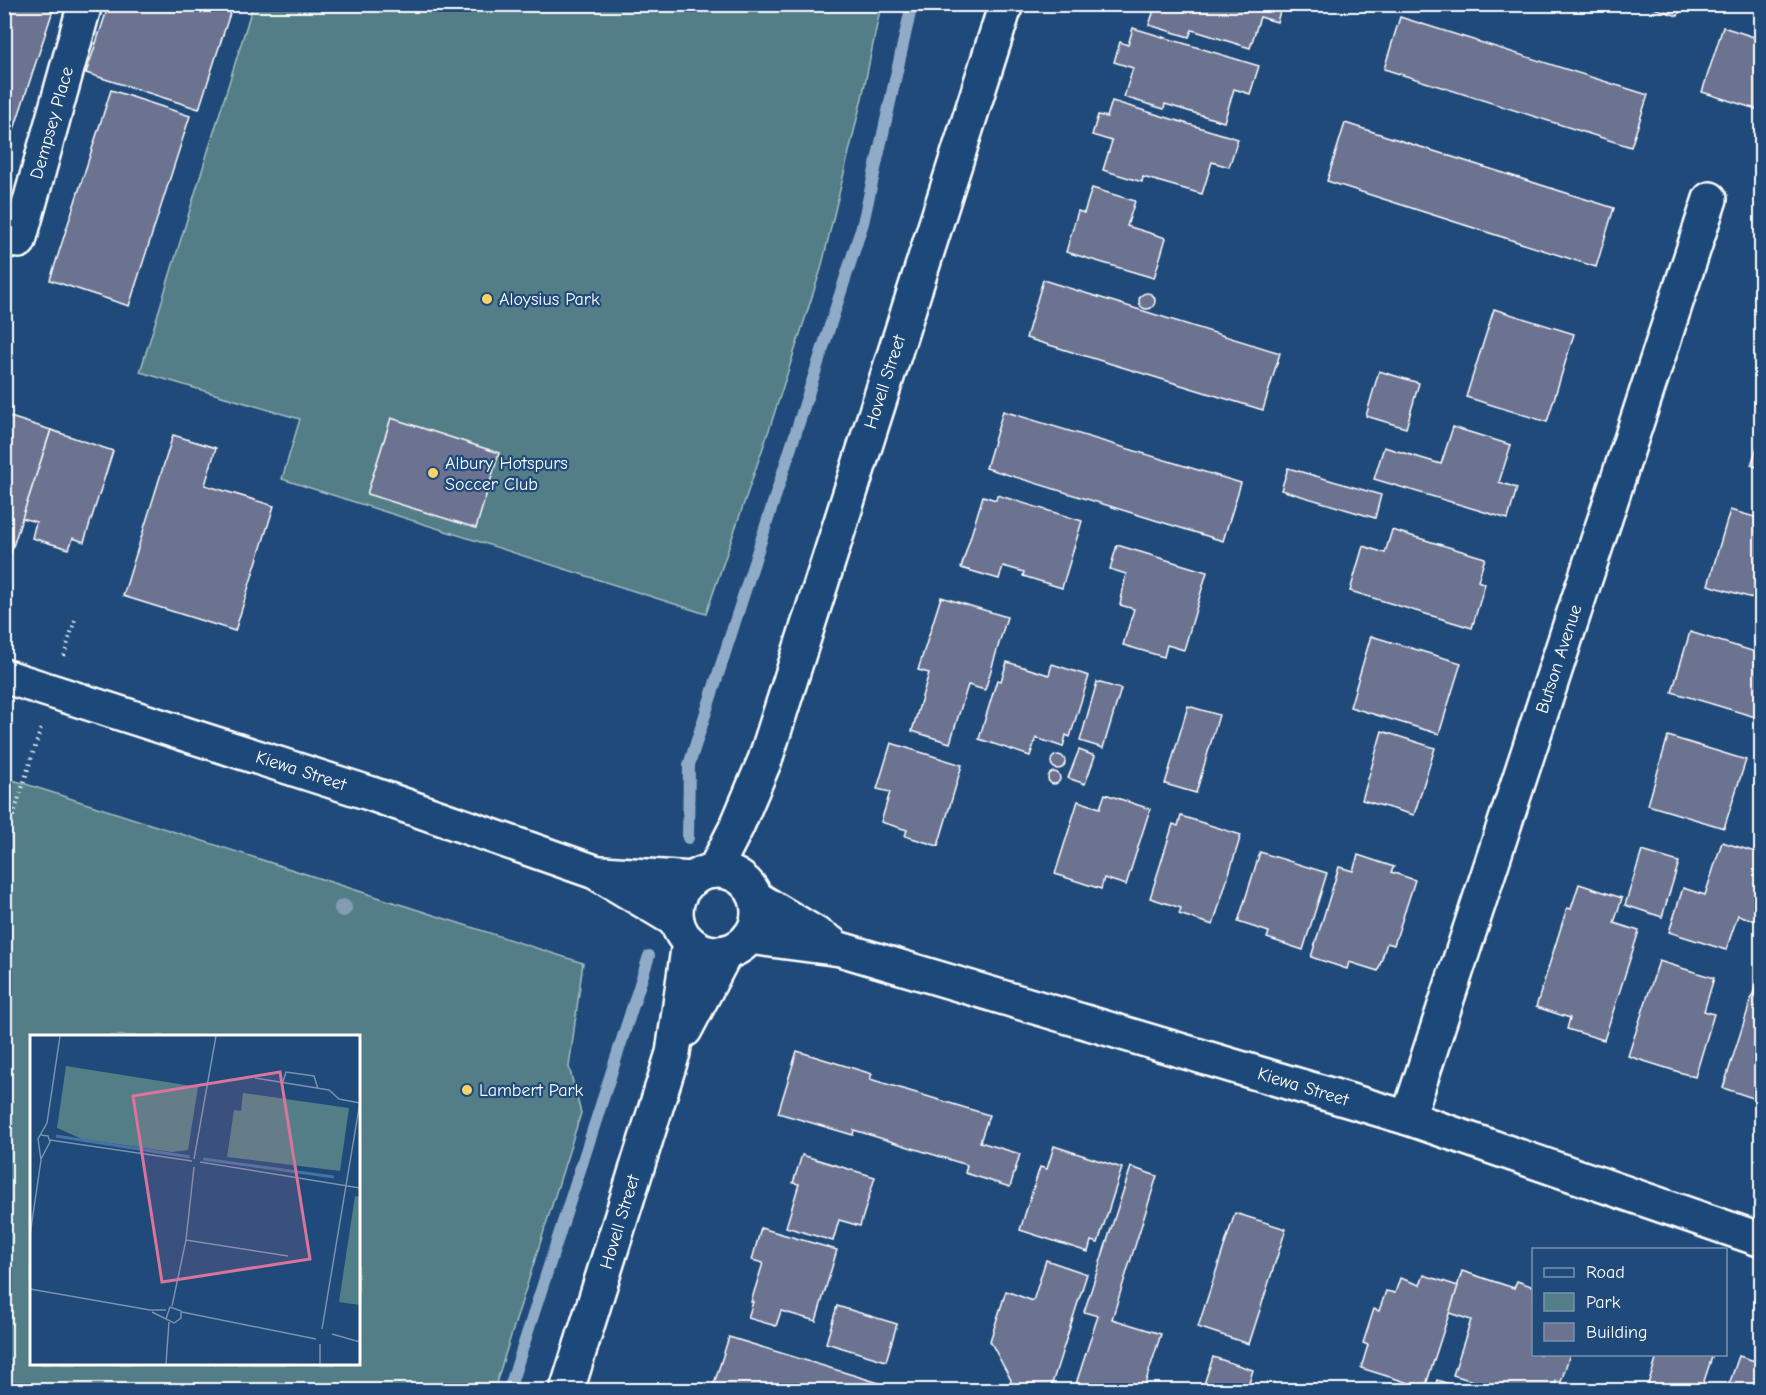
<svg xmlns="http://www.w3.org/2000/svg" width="1766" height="1395" font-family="'Comic Neue',sans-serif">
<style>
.green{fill:#527e87;stroke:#a8bec3;stroke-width:1.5;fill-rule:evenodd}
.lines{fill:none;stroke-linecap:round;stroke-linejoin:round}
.stream{stroke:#90abc7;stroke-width:12}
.building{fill:#6c7391;stroke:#fff;stroke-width:1.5}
.minor-casing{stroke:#fff;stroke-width:38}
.path{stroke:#fff;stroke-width:4;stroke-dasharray:1.5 4.5;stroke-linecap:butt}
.minor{stroke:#1f4a7a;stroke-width:33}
.tree{fill:#839cb3}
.poi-dot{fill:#ffd166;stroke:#1f4a7a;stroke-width:2}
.labels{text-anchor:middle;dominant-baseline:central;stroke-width:4.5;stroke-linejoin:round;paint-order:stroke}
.street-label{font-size:18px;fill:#fff;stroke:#1f4a7a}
.poi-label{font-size:18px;fill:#fff;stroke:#1f4a7a;text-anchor:start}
.inset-river{fill:none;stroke:#4673a1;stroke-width:3}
.inset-road{fill:none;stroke:#7992af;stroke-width:1.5}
.view{fill:#da749d;fill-opacity:0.15;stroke:#da749d;stroke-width:3}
.inset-edge{fill:none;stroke:#fff;stroke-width:3}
</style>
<rect width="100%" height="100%" fill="#1f4a7a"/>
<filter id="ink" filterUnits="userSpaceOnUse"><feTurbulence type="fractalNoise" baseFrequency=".0167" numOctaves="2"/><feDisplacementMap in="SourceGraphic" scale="12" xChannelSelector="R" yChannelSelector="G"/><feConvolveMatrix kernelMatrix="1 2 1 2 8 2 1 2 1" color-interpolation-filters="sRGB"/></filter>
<g filter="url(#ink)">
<!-- green -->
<g class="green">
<polygon points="253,5 881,5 862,98 821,269 769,430 706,614 282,479 300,419 140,372"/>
<path d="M13,780L583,963L569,1067L581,1113L494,1390H5L4,807ZM32,1036H358V1364H32Z"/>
</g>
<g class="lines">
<!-- stream -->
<g class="stream">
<polyline points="688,838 689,765 863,223 912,4"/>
<polyline points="509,1390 649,956"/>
</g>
</g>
<!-- building -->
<g class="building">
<polygon points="4,4 55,4 4,160"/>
<polygon points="109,4 233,4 199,109 86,73"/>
<polygon points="1156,4 1282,4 1277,22 1260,17 1250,48 1192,30 1189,37 1149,25"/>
<polygon points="1641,4 1682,4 1678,16"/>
<polygon points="1400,17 1648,95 1631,147 1384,69"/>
<polygon points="1762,22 1762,111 1702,92 1723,27 1757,38"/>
<polygon points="1133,28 1259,66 1250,94 1234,89 1224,122 1165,104 1164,109 1124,97 1133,68 1114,62 1120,42 1128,45"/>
<polygon points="111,90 190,116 129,306 50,280"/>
<polygon points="1112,101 1238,139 1229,167 1212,162 1202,194 1143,177 1142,182 1103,170 1112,141 1092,135 1098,115 1107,117"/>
<polygon points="1345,123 1614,208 1596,267 1327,181"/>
<polygon points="1092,188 1135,201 1127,226 1166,238 1154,278 1066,252 1078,211 1084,213"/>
<polygon points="1043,280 1280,353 1263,410 1026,338"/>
<circle cx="1147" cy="301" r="8"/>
<polygon points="1494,309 1574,334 1547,422 1466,397"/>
<polygon points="1379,371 1419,383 1406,428 1366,416"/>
<polygon points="1003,411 1241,483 1223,541 986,468"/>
<polygon points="4,415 51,430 4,574"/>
<polygon points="391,418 499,453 476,528 367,494"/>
<polygon points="1453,427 1511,445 1499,482 1517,488 1508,519 1374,479 1384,447 1441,464"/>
<polygon points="51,430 113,451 84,542 73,538 69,549 32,538 36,522 22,518"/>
<polygon points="1762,433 1762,469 1751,465"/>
<polygon points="173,435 216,448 205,485 274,506 235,631 123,596"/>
<polygon points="1288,468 1381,495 1375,518 1281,490"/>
<polygon points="997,495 1082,521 1062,588 1023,576 1024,572 1003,566 999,579 961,568 983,496 996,500"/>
<polygon points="1730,510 1762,519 1762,601 1708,585"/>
<polygon points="1392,530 1485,558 1478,581 1485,584 1472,628 1350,591 1363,546 1385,553"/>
<polygon points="1117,545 1207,572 1184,650 1167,645 1164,657 1123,645 1134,609 1120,605 1126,574 1110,569"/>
<polygon points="941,597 1007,617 985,690 968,685 950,743 912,731 929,673 918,670"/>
<polygon points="1690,632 1762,654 1762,719 1672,692"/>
<polygon points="1371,636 1461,663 1439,734 1350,707"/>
<polygon points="1007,662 1049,675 1052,664 1089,676 1070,737 1066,735 1063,747 1036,738 1030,756 979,739 997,680 1001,681"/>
<polygon points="1097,682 1121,689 1103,748 1080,741"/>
<polygon points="1188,706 1219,715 1196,793 1165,784"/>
<polygon points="1382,731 1435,748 1414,815 1362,800"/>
<polygon points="1668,736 1746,760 1724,828 1648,805"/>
<polygon points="891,743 962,765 938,846 905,836 907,830 881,822 890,792 877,789"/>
<polygon points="1079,750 1095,756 1085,784 1068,778"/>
<circle cx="1058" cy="762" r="7"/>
<circle cx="1054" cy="778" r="6"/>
<polygon points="1105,794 1150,809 1126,885 1104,878 1101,889 1055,874 1078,801 1100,808"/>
<polygon points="1181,816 1241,835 1213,925 1179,914 1181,908 1150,898 1173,824 1178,826"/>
<polygon points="1722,842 1762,854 1762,913 1759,922 1738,915 1726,950 1669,932 1683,888 1705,895"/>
<polygon points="1642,851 1679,862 1662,917 1625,905"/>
<polygon points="1260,852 1327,873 1303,950 1267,938 1269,932 1238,922"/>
<polygon points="1358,855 1394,867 1391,872 1415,880 1394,945 1387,943 1378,971 1349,962 1347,969 1311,957 1339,867 1353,871"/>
<polygon points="1579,884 1622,898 1614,923 1639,931 1604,1040 1567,1029 1570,1018 1536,1007 1567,908 1571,909"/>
<polygon points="1659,961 1714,978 1704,1011 1714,1014 1695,1077 1628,1056"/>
<polygon points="1758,978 1762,980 1762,1101 1723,1088"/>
<polygon points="797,1051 872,1074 870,1079 989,1115 980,1142 1020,1154 1010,1187 965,1173 967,1165 854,1130 853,1135 778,1113"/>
<polygon points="1054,1146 1122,1168 1098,1243 1091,1241 1088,1252 1020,1230 1040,1167 1047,1169"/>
<polygon points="802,1155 875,1177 860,1226 839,1220 833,1241 786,1227 799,1184 793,1183"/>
<polygon points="1131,1167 1157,1176 1112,1319 1161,1334 1143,1390 1074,1390 1098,1316 1084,1312"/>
<polygon points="1235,1213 1286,1229 1249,1344 1198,1327"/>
<polygon points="761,1228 837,1250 816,1321 781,1311 776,1326 748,1318 753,1302 751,1302 763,1263 752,1260"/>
<polygon points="1046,1260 1087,1274 1050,1390 1020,1390 1010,1388 1011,1380 990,1341 1006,1291 1033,1301"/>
<polygon points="1462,1271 1514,1288 1517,1281 1534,1287 1534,1354 1570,1354 1561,1382 1556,1381 1553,1390 1502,1390 1453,1375 1471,1320 1449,1313"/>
<polygon points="1424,1275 1458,1286 1425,1388 1361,1368 1368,1345 1363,1343 1374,1309 1379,1311 1386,1291 1395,1293 1400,1278 1420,1285"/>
<polygon points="837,1306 897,1324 886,1361 826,1343"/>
<polygon points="729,1337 879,1383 887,1386 886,1390 712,1390"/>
<polygon points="1658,1354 1713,1354 1701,1390 1646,1390"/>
<polygon points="1760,1355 1762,1355 1762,1390 1727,1390 1739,1356 1758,1362"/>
<polygon points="1213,1357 1253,1370 1247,1390 1202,1390"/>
<polygon points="1437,1380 1468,1390 1434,1390"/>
</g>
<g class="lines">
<!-- minor casing -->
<g class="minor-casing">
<g id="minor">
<polyline points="19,241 85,4"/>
<polyline points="4,676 369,793 595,872 677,921"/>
<polyline points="714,871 737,826 765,760 1006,4"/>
<circle cx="717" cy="912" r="41"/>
<polyline points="602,873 693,879"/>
<polyline points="756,898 831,943"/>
<polyline points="749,937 840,949 1408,1118 1762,1240"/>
<polyline points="685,1030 726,952"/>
<polyline points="1408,1118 1710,199"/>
<polyline points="567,1390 673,1053 689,942"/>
</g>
</g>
<!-- path -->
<g class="path">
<polyline points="64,656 76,616"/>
<polyline points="4,845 41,728"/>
</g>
<!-- minor -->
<use href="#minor" class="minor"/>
</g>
<!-- trees -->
<circle class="tree" cx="343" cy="908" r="9"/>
</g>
<!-- markers -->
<g class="poi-dot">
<circle cx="487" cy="299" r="6"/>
<circle cx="433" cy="473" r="6"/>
<circle cx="467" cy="1090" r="6"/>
</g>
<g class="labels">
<!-- street labels -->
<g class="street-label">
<text transform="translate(52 123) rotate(-74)">Dempsey Place</text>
<text transform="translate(885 382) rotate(-72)">Hovell Street</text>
<text transform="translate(1559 659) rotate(-72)">Butson Avenue</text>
<text transform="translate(301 771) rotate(18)">Kiewa Street</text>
<text transform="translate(1303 1087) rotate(17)">Kiewa Street</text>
<text transform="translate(620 1222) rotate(-73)">Hovell Street</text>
</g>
<!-- poi labels -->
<g class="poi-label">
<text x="499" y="299">Aloysius Park</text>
<text x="445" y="463">Albury Hotspurs<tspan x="445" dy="21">Soccer Club</tspan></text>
<text x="479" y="1090">Lambert Park</text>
</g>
</g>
<!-- overview -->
<g transform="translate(30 1035)">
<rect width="330" height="330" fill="#1f4a7a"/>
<path d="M36,31L168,52L158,115L142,117L52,104L27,93ZM213,58L319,73L310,136L197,122L204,75L211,76ZM325,161L330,162V270L309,267Z" fill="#527e87"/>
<path class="inset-river" d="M26,101L160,122M173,124L304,142"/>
<path class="inset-road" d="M225,43L299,55L309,64L330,68M253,47L256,37L284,41L288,54M11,100L18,101L20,107L11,124M20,105L162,126M164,124L186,1M170,127L330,153M0,200L11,125L8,104L17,88L30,1M156,205L258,221M0,254L120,275H136M142,271L156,205L164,132M122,277L144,288L151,283V276L140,272L136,284M152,277L286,304M292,294L330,67M302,299L330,307M290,309V329M136,329L139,287"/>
<path class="view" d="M250,37L280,224L132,247L103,61Z"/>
<rect width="330" height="330" class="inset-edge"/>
</g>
<!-- margin -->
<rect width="1766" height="1395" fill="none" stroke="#1f4a7a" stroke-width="24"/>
<rect x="12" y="12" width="1742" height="1371" fill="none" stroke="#fff" stroke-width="2" filter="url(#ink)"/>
<!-- legend -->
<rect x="1532" y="1248" width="195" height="108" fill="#1f4a7a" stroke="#7992af" stroke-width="1.5"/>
<rect x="1544" y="1268" width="30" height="9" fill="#1f4a7a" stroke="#7992af" stroke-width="1.5"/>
<text x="1586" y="1278" font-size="18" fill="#ffffff">Road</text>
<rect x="1544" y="1293" width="30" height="18" fill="#527e87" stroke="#7992af" stroke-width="1.5"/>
<text x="1586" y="1308" font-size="18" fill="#ffffff">Park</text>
<rect x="1544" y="1323" width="30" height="18" fill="#6c7391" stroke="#7992af" stroke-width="1.5"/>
<text x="1586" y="1338" font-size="18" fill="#ffffff">Building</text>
</svg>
